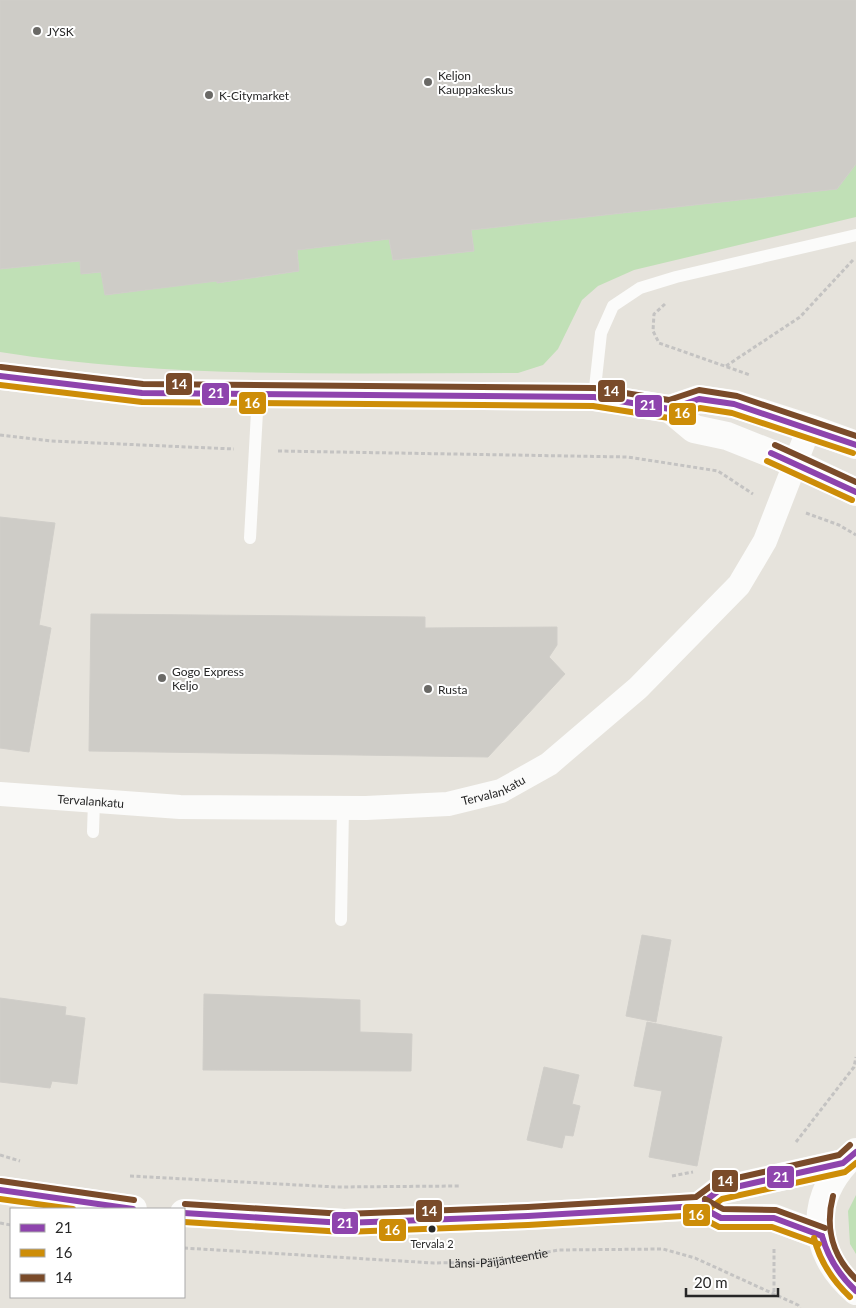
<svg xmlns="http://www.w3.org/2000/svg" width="856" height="1308" font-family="Lato,sans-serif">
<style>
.green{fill:#c0e0b6}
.building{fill:#ceccc7;stroke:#d0cec9}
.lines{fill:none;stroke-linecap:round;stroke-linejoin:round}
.path{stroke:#c4c3c2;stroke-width:3;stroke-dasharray:4 2.5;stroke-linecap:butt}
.lane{stroke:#fbfbfa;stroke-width:12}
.street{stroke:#fbfbfa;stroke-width:24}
.secondary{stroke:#fbfbfa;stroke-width:28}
.bus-1-casing{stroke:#fff;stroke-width:10}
.bus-2-casing{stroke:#fff;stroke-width:10}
.bus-3-casing{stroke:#fff;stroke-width:10}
.bus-1{stroke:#8e44ad;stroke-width:6}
.bus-2{stroke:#cd8d08;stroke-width:6}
.bus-3{stroke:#7a4b2a;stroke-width:6}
.poi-dot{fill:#6a6966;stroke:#fff;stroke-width:2}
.bus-dot{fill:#272727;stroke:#fff;stroke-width:2}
.labels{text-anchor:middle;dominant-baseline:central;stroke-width:4;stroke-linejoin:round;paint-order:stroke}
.bus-label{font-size:11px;fill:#272727;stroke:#fff}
.poi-label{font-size:12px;fill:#272727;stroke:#fff;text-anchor:start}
.street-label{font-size:12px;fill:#272727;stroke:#fff}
.line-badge{stroke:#fff;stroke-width:2}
.badge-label{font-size:14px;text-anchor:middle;font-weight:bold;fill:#fff}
</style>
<rect width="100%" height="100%" fill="#e6e3dc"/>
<!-- green -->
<g class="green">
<path d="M856,164V217L634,270L598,286L582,300L558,349L543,365L518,373C346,373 171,379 0,352V269L80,261L82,274L101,272L106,295L172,286L213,259L218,283L299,271L297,250L389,239L393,260L474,251L471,230L837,189Z"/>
<polygon points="856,1195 856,1254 850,1244 848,1211"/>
</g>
<!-- building -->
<g class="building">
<polygon points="0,0 856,0 856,164 837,189 471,230 474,251 393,260 389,239 297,250 299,271 217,283 217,281 105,295 101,272 81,274 80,261 0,269"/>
<polygon points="0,517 55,523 39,625 51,628 29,752 0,748"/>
<polygon points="91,614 425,617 425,628 557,627 557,645 549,657 565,674 488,757 89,751"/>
<polygon points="642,935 671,940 656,1022 626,1016"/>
<polygon points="204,994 360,1000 360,1032 412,1034 411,1071 203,1070"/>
<polygon points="0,998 66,1007 65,1015 85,1018 77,1084 52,1081 50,1088 0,1082"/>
<polygon points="647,1022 722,1037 697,1166 649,1157 662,1091 634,1086"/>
<polygon points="544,1067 579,1075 572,1104 580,1106 573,1136 565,1135 562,1148 527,1140"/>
</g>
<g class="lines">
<!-- path -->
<g class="path">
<polyline points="665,304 654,314 653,331 659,343 750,375"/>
<polyline points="726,366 800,317 853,260"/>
<polyline points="0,435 51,441 234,449"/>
<polyline points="278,451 628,457 718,471 753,494"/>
<polyline points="806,513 839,525 856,535"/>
<polyline points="796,1142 854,1067 856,1057"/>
<polyline points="0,1155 20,1161"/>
<polyline points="130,1176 336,1187 459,1186"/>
<polyline points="672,1176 693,1172"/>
<polyline points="0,1223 11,1225"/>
<path id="s1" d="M184,1248L434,1263L490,1262L559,1250L663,1249L695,1258L798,1305L800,1308"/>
<polyline points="774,1249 774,1293"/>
</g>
<!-- lane -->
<g class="lane">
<polyline points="594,397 601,333 613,306 640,288 676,277 856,235"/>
<polyline points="250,538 258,394"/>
<polyline points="93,832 94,801"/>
<polyline points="341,920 343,808"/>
</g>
<!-- street -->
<path class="street" id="s2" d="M0,794L180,807L366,808L448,804L501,791L549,764L638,688L739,585L765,541L809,428"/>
<!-- secondary -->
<g class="secondary">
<polyline points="0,376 142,393 594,397 670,409 699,399 734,404 809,428 856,445"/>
<polyline points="670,409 694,429 727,436 795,463 856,492"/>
<path d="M856,1152C809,1193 808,1250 856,1291"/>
<polyline points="0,1190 133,1209"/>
<polyline points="699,1206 718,1191 843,1163"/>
<polyline points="184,1213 344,1223 528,1216 699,1206 721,1218 774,1218 822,1236"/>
</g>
<!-- bus-1 casing -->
<g class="bus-1-casing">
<g id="bus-1">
<polyline points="0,376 142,393 594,397 670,409 699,399 734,404 856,445"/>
<polyline points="771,453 856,492"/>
<polyline points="0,1190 133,1209"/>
<polyline points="705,1201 718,1191 843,1163 856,1152"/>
<polyline points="184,1213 344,1223 528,1216 699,1206 721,1218 774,1218 822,1236"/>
<path d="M822,1236C828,1258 839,1275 856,1291"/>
</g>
</g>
<!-- bus-2 casing -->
<g class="bus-2-casing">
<g id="bus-2">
<polyline points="0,385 142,402 593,406 669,418 700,408 732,413 853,453"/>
<polyline points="767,461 852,500"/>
<polyline points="0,1199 73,1209"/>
<polyline points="696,1215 719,1227 772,1227 819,1244"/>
<polyline points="184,1222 344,1232 528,1225 700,1215 704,1213 722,1199 845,1172 856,1163"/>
<path d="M814,1238C820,1262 832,1280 850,1297"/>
</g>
</g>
<!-- bus-3 casing -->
<g class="bus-3-casing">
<g id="bus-3">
<polyline points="1,367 143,384 594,388 669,400 699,390 737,396 856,436"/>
<polyline points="775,445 856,482"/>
<polyline points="1,1181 134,1200"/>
<path d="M833,1196C825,1227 832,1256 856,1279"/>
<polyline points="705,1199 723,1209 776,1210 825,1228"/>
<polyline points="185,1204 344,1214 528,1207 696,1197 715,1183 839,1155 850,1145"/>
</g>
</g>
<!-- bus-1 -->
<use href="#bus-1" class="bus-1"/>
<!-- bus-2 -->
<use href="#bus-2" class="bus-2"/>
<!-- bus-3 -->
<use href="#bus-3" class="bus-3"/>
</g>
<!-- markers -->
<g class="poi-dot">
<circle cx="37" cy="31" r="5"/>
<circle cx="428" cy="82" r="5"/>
<circle cx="209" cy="95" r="5"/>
<circle cx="162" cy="678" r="5"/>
<circle cx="428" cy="689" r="5"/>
</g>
<circle class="bus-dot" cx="432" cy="1229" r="4.5"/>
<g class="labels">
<!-- bus labels -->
<g class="bus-label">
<text x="432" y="1243">Tervala 2</text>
</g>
<!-- poi labels -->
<g class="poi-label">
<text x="47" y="31">JYSK</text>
<text x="438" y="75">Keljon<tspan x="438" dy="14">Kauppakeskus</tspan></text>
<text x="219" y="95">K-Citymarket</text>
<text x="172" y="671">Gogo Express<tspan x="172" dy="14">Keljo</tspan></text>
<text x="438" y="689">Rusta</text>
</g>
<!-- street labels -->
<g class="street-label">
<text stroke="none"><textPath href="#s2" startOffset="496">Tervalankatu</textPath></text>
<text stroke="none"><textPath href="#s2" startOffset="91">Tervalankatu</textPath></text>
<text stroke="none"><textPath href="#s1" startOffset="315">Länsi-Päijänteentie</textPath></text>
</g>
</g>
<g class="line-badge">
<rect x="165" y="372" width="28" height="24" rx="5" fill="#7a4b2a"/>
<rect x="597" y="379" width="29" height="24" rx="5" fill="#7a4b2a"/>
<rect x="201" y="382" width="29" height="24" rx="5" fill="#8e44ad"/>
<rect x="238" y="391" width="29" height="24" rx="5" fill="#cd8d08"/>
<rect x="634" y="394" width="29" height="24" rx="5" fill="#8e44ad"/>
<rect x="668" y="402" width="29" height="24" rx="5" fill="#cd8d08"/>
<rect x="766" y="1165" width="29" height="24" rx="5" fill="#8e44ad"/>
<rect x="711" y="1169" width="28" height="24" rx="5" fill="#7a4b2a"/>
<rect x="415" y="1199" width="28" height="24" rx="5" fill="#7a4b2a"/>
<rect x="682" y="1203" width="29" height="24" rx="5" fill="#cd8d08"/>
<rect x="331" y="1211" width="28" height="24" rx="5" fill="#8e44ad"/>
<rect x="378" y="1218" width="29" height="24" rx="5" fill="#cd8d08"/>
</g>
<g class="badge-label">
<text x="179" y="389">14</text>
<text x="611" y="396">14</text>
<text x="216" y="398">21</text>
<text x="252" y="408">16</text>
<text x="648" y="410">21</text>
<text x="682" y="418">16</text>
<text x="781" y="1182">21</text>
<text x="725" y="1186">14</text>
<text x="429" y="1216">14</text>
<text x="696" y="1220">16</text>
<text x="345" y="1228">21</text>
<text x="392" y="1235">16</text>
</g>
<!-- legend -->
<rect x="10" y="1208" width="175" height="90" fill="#ffffff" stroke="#a9a9a9"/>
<rect x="20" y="1224" width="25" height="8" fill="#8e44ad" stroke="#a9a9a9"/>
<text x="55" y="1233" font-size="15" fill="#272727">21</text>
<rect x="20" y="1249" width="25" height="8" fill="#cd8d08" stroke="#a9a9a9"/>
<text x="55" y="1258" font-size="15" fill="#272727">16</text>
<rect x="20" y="1274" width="25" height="8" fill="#7a4b2a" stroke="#a9a9a9"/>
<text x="55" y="1283" font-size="15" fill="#272727">14</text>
<!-- scale -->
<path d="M686 1288v8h92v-8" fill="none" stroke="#272727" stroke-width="2.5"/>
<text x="694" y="1288" font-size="15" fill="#272727" stroke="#ffffff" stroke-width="4" paint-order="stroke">20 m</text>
</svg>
